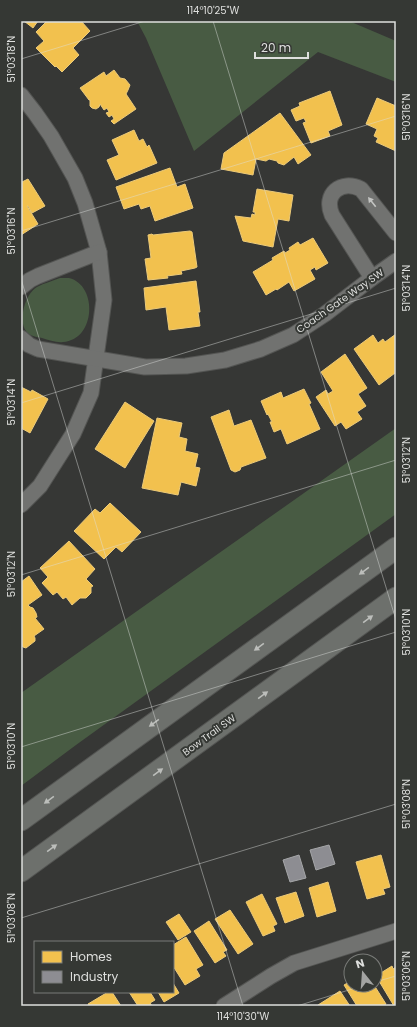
<svg xmlns="http://www.w3.org/2000/svg" width="417" height="1027" font-family="Poppins,sans-serif">
<style>
.green{fill:#485b43}
.homes{fill:#f2c14e;stroke:#ecca79}
.industry{fill:#8d8d92;stroke:#a5a6a8}
.lines{fill:none;stroke-linecap:round;stroke-linejoin:round}
.minor-casing{stroke:#545553;stroke-width:17}
.secondary-casing{stroke:#545553;stroke-width:23}
.minor{stroke:#717270;stroke-width:15}
.secondary{stroke:#6d706c;stroke-width:21}
.oneway{fill:#c3c4c2}
.oneway2{fill:#bcbebb}
.ticks{fill:none;stroke:#dedfdd;stroke-width:1;stroke-opacity:0.45}
.labels{text-anchor:middle;dominant-baseline:central;stroke-width:4;stroke-linejoin:round;paint-order:stroke}
.street-label{font-size:10px;fill:#dedfdd;stroke:#353834}
.neatline{fill:none;stroke:#dedfdd;stroke-width:1.5}
.ticks-label{font-size:10px;text-anchor:middle;fill:#dedfdd}
</style>
<rect width="100%" height="100%" fill="#363735"/>
<!-- green -->
<g class="green">
<polygon points="137,21 349,21 396,41 396,82 318,52 194,151 146,38"/>
<path d="M60,278C63,278 67,278 69,278C98,285 96,340 63,342C57,343 49,340 42,338C37,337 29,336 26,331C18,320 25,294 37,287C44,283 53,281 60,278Z"/>
<polygon points="396,428 396,514 76,745 21,786 21,693"/>
</g>
<!-- homes -->
<g class="homes">
<polygon points="24,21 38,21 33,28"/>
<polygon points="45,21 81,21 90,31 73,48 79,55 62,72 56,66 55,67 36,48 44,41 36,32 46,22"/>
<polygon points="114,70 120,78 125,79 130,85 128,90 126,94 136,109 114,124 111,121 114,119 112,115 109,117 106,113 109,112 107,108 104,110 100,104 99,107 96,109 92,108 90,106 90,100 89,100 80,88 104,72 106,76"/>
<polygon points="330,91 342,125 328,131 330,136 311,143 303,123 306,122 304,118 296,121 291,110 300,106 299,103"/>
<polygon points="377,98 396,106 396,151 376,142 378,138 374,136 377,129 366,124"/>
<polygon points="280,113 311,155 298,164 294,157 284,165 278,163 277,161 269,159 266,161 256,159 253,175 221,169 224,153"/>
<polygon points="134,130 139,141 143,139 147,147 149,145 157,163 116,180 107,160 119,155 112,140"/>
<polygon points="170,168 177,187 185,184 193,208 155,221 150,206 141,209 139,204 124,209 116,187"/>
<polygon points="28,179 45,206 32,213 28,206 27,206 38,224 21,235 21,180 22,182"/>
<polygon points="257,189 293,195 289,221 278,219 273,247 243,241 235,216 251,218 252,214 255,215 255,212 253,212"/>
<polygon points="190,231 192,232 197,267 195,268 181,271 182,274 167,276 168,278 148,280 145,259 151,258 148,235 152,234 153,235"/>
<polygon points="313,238 328,263 316,270 315,267 310,270 315,279 294,291 289,282 277,290 276,289 266,295 253,272 273,260 272,258 284,251 285,253 290,250 289,248 298,242 300,245"/>
<polygon points="196,281 200,312 198,312 200,326 169,330 166,307 146,310 144,288"/>
<polygon points="396,334 396,375 395,373 379,385 354,349 373,335 378,343 383,339 385,342"/>
<polygon points="345,354 367,388 358,394 366,406 357,412 362,419 346,429 341,422 335,426 316,397 326,390 328,394 333,391 321,372"/>
<polygon points="21,387 31,392 32,390 48,399 30,433 21,428"/>
<polygon points="304,389 311,403 309,404 320,429 287,444 281,429 274,432 270,422 272,422 268,414 267,415 261,401 281,392 283,398"/>
<polygon points="125,402 154,421 125,468 95,449"/>
<polygon points="229,410 234,426 251,420 266,458 241,467 240,470 235,472 231,470 211,417"/>
<polygon points="157,418 182,423 179,437 187,439 185,451 198,454 195,467 200,468 196,486 181,482 178,495 142,488"/>
<polygon points="110,503 141,532 122,552 116,547 104,559 74,531 95,509 100,513"/>
<polygon points="69,541 95,569 86,579 93,586 91,587 91,593 86,598 80,598 72,605 66,597 63,599 57,592 53,595 42,583 48,577 40,568"/>
<polygon points="29,576 42,595 28,605 30,607 33,608 36,613 37,617 35,618 44,629 34,636 35,638 35,641 26,648 23,647 21,644 21,582"/>
<polygon points="381,855 390,887 383,889 385,894 367,899 356,862"/>
<polygon points="328,882 336,911 317,917 309,888"/>
<polygon points="296,892 304,916 285,923 276,898"/>
<polygon points="262,894 277,924 273,926 275,931 263,936 246,902"/>
<polygon points="230,910 253,944 238,954 215,919"/>
<polygon points="179,914 191,932 178,940 166,922"/>
<polygon points="209,921 227,950 223,952 226,956 215,963 194,931"/>
<polygon points="186,937 203,965 196,969 200,976 185,985 173,966 173,945"/>
<polygon points="392,966 393,969 396,967 396,1006 394,1006 376,976"/>
<polygon points="351,981 351,985 374,985 386,1004 383,1006 357,1006 344,985"/>
<polygon points="173,983 179,993 164,1002 158,992 173,992"/>
<polygon points="340,991 350,1006 318,1006 318,1005"/>
<polygon points="108,992 112,992 121,1006 89,1006 88,1004"/>
<polygon points="129,992 150,992 155,1000 150,1003 152,1006 138,1006"/>
</g>
<!-- industry -->
<g class="industry">
<polygon points="329,845 335,864 316,870 310,850"/>
<polygon points="299,855 306,878 290,882 283,860"/>
</g>
<g class="lines">
<!-- minor casing -->
<g class="minor-casing">
<g id="minor">
<polyline points="21,95 35,113 51,136 75,178 85,203 99,252 104,300 91,393 73,434 40,486 21,505"/>
<path d="M372,278L332,215C323,194 341,179 361,189L396,233"/>
<polyline points="21,287 30,280 38,276 99,252"/>
<polyline points="21,338 29,345 38,349 145,367 186,366 225,360 261,349 293,335 325,314 372,278 396,261"/>
<polyline points="224,1006 271,976 294,963 396,931"/>
</g>
</g>
<!-- secondary casing -->
<g class="secondary-casing">
<g id="secondary">
<polyline points="21,820 396,548"/>
<polyline points="21,871 396,598"/>
</g>
</g>
<!-- minor -->
<use href="#minor" class="minor"/>
<!-- secondary -->
<use href="#secondary" class="secondary"/>
</g>
<!-- one-way arrows -->
<defs><path id="oneway-solid" d="M-6-.8H1V-3.2L6.5 0L1 3.2V.8H-6Z"/></defs>
<use class="oneway" href="#oneway-solid" transform="translate(372 202) rotate(-128)"/>
<g class="oneway2">
<use href="#oneway-solid" transform="translate(364 571) rotate(144)"/>
<use href="#oneway-solid" transform="translate(368 619) rotate(-36)"/>
<use href="#oneway-solid" transform="translate(259 647) rotate(144)"/>
<use href="#oneway-solid" transform="translate(263 695) rotate(-36)"/>
<use href="#oneway-solid" transform="translate(154 723) rotate(144)"/>
<use href="#oneway-solid" transform="translate(158 772) rotate(-36)"/>
<use href="#oneway-solid" transform="translate(49 800) rotate(144)"/>
<use href="#oneway-solid" transform="translate(52 848) rotate(-36)"/>
</g>
<!-- ticks -->
<path class="ticks" d="M213,21L396,620M21,59L145,21M21,231L396,116M21,279L243,1006M21,403L396,288M21,575L396,460M21,747L396,632M21,918L396,804M375,982L396,976M297,1006L365,985"/>
<g class="labels">
<!-- street labels -->
<g class="street-label">
<text transform="translate(340 301) rotate(-35)">Coach Gate Way SW</text>
<text transform="translate(209 735) rotate(-36)">Bow Trail SW</text>
</g>
</g>
<!-- border -->
<rect width="417" height="1027" fill="none" stroke="#353834" stroke-width="44"/>
<!-- legend -->
<rect x="34" y="941" width="140" height="52" fill="#353834" stroke="#797b78"/>
<rect x="42" y="951" width="20" height="12" fill="#f2c14e" stroke="#797b78"/>
<text x="70" y="961" font-size="12" fill="#dedfdd">Homes</text>
<rect x="42" y="971" width="20" height="12" fill="#8d8d92" stroke="#797b78"/>
<text x="70" y="981" font-size="12" fill="#dedfdd">Industry</text>
<!-- north arrow -->
<g transform="translate(363 973) rotate(343)"><circle r="19" fill="#353834" stroke="#797b78"/>
<path d="M0-3L7 15L0 10L-7 15Z" fill="#a3a4a2"/>
<text y="-6" font-size="11" font-weight="bold" text-anchor="middle" fill="#dedfdd">N</text>
</g>
<!-- scale -->
<path d="M255 52v6h53v-6" fill="none" stroke="#dedfdd" stroke-width="2"/>
<text x="261" y="52" font-size="12" fill="#dedfdd" stroke="#353834" stroke-width="3" paint-order="stroke">20 m</text>
<rect x="22" y="22" width="373" height="983" class="neatline"/>
<g class="ticks-label">
<text x="213" y="14">114°10'25"W</text>
<text transform="translate(11 59) rotate(-90)" y="4">51°03'18"N</text>
<text transform="translate(406 117) rotate(-90)" y="4">51°03'16"N</text>
<text transform="translate(11 231) rotate(-90)" y="4">51°03'16"N</text>
<text transform="translate(406 288) rotate(-90)" y="4">51°03'14"N</text>
<text transform="translate(11 402) rotate(-90)" y="4">51°03'14"N</text>
<text transform="translate(406 460) rotate(-90)" y="4">51°03'12"N</text>
<text transform="translate(11 574) rotate(-90)" y="4">51°03'12"N</text>
<text transform="translate(406 632) rotate(-90)" y="4">51°03'10"N</text>
<text transform="translate(11 746) rotate(-90)" y="4">51°03'10"N</text>
<text transform="translate(406 804) rotate(-90)" y="4">51°03'08"N</text>
<text transform="translate(11 918) rotate(-90)" y="4">51°03'08"N</text>
<text transform="translate(406 976) rotate(-90)" y="4">51°03'06"N</text>
<text x="243" y="1020">114°10'30"W</text>
</g>
</svg>
